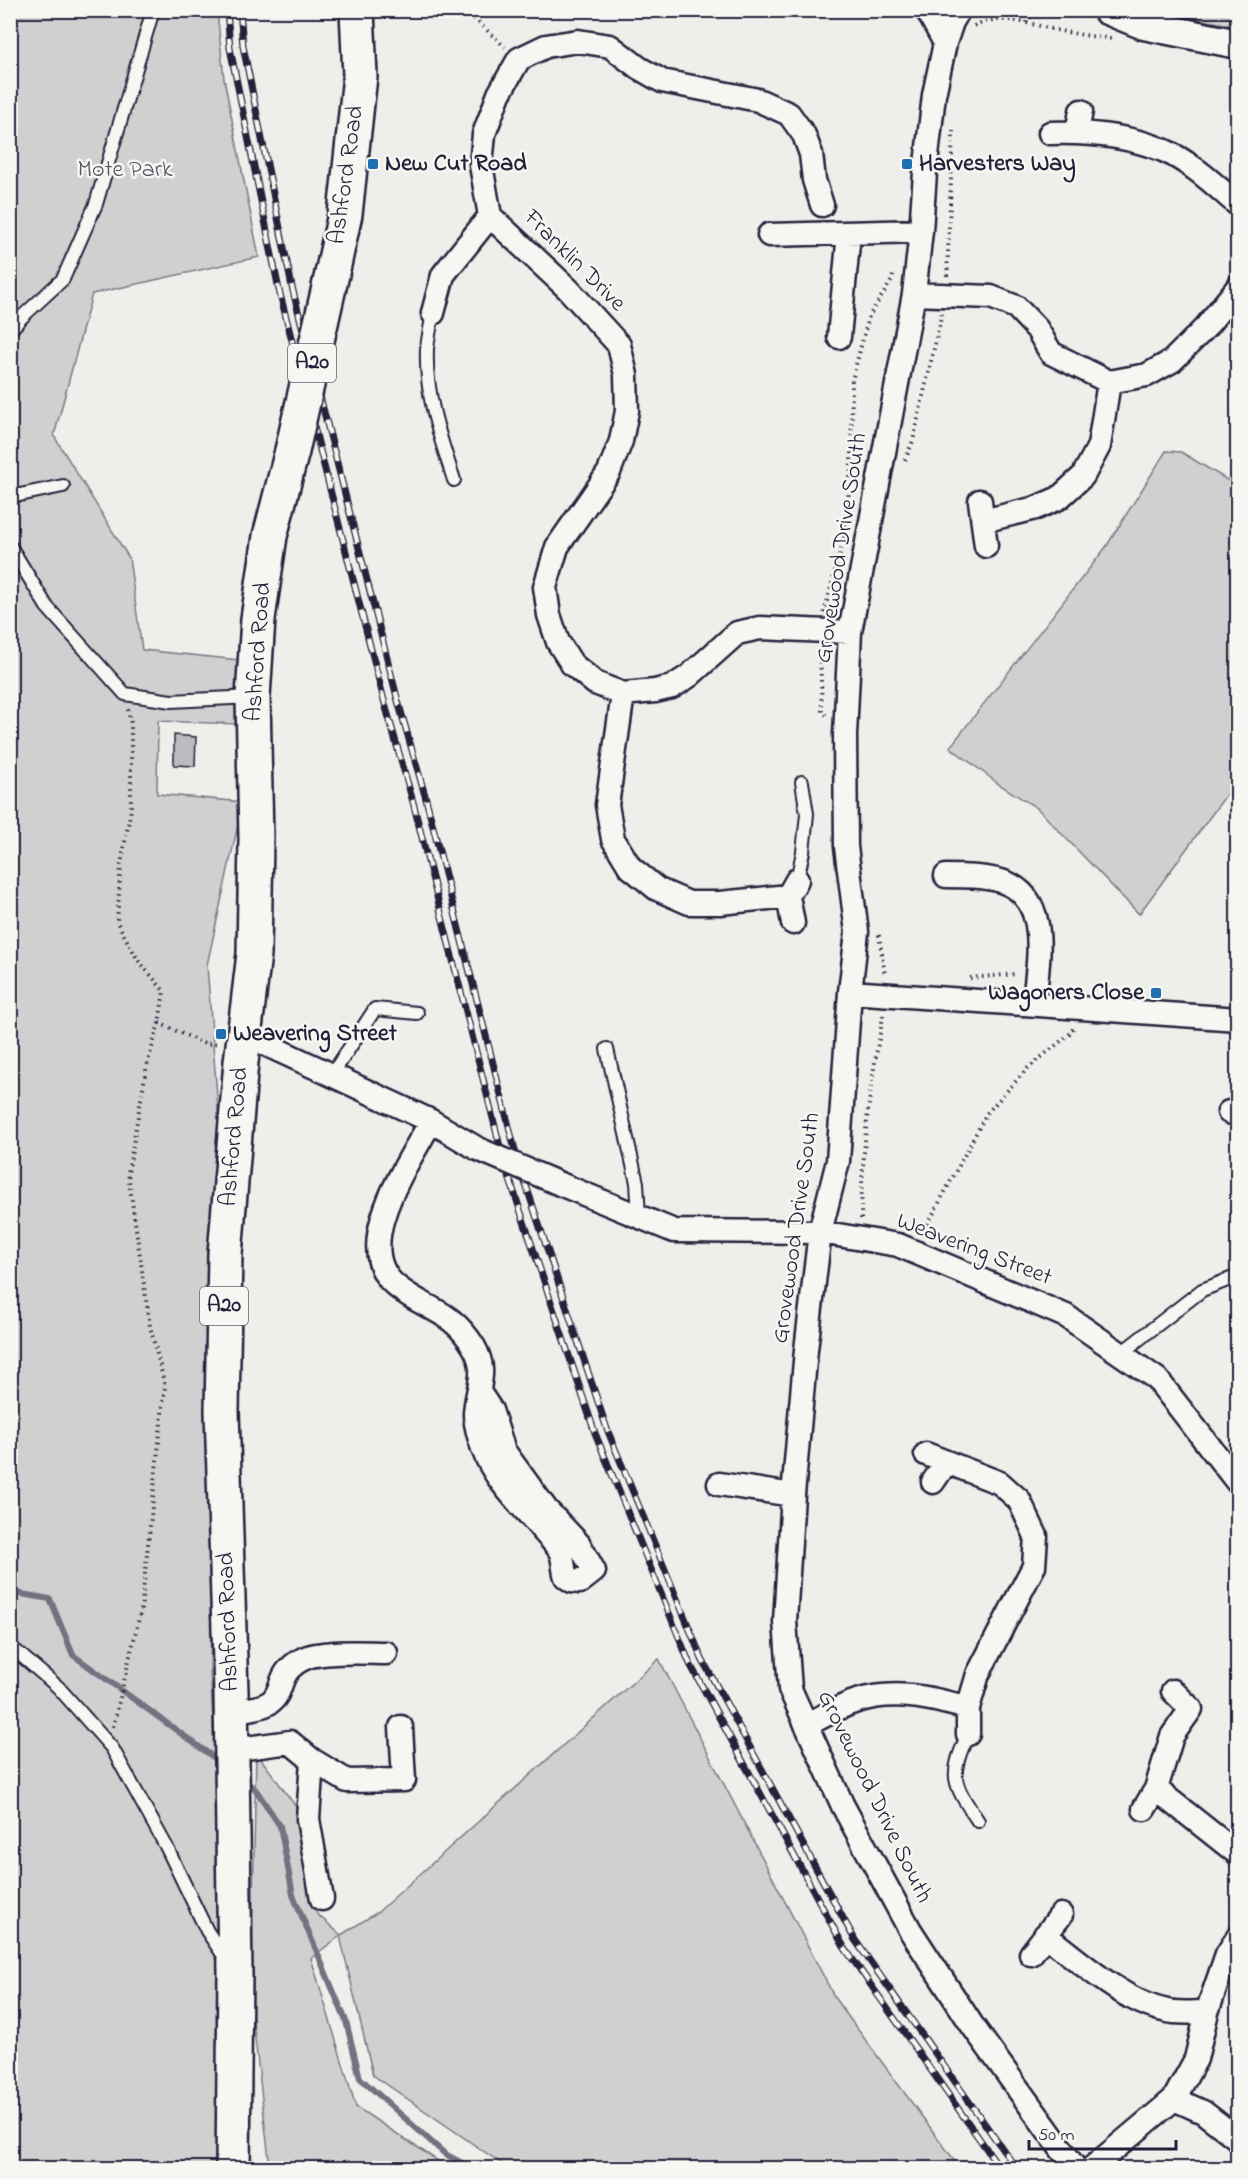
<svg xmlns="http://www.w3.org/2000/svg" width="1248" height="2179" viewBox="0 0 1248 2179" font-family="'Indie Flower',sans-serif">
<rect width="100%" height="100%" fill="#eeeeeb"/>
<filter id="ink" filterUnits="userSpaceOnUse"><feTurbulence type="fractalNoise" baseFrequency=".0167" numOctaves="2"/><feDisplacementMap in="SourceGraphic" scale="12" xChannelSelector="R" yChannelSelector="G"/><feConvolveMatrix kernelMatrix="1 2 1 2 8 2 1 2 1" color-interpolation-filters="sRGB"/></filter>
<g filter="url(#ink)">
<path fill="#d0d0d1" stroke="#797986" stroke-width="1.5" d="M 11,11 L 217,11 L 224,79 L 259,257 L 92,294 L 54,436 L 129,558 L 142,650 L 239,660 L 239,724 L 158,721 L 157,794 L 243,802 L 207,965 L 222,1162 L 210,1667 L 225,1939 L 220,2168 L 11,2168 Z
M 1149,11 L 1237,11 L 1237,26 Z
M 1166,451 L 1181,452 L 1229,481 L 1237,482 L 1237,780 L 1139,914 L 1037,808 L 1000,785 L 950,747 L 1106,547 Z
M 659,1659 L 836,2000 L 960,2168 L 508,2168 L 373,2075 L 340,1936 L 311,1958 L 356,2107 L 449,2168 L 270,2168 L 251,2003 L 256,1752 L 297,1808 L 317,1914 L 341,1935 L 378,1912 Z"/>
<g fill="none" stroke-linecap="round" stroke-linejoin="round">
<path stroke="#727281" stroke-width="6" d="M 10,1592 L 50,1599 L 73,1655 L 216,1759
M 249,1784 L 256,1790 L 280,1826 L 293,1895 L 346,2021 L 360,2078 L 445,2154 L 471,2168"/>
</g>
<path fill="#bbbbbf" stroke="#22223b" stroke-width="1.5" d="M 174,735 L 196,737 L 195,766 L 174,765 Z"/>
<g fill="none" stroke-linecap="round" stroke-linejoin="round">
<defs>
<path id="service" d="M 433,313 C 431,325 428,337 427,349 C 425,395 440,437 454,480
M 10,330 L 23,316 L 63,279 L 96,204 L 153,10
M 10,497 L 63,486
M 10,546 L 47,607 L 125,694 L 171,701 L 252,697
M 797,880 L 803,852 L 807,814 L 802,782
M 607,1049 L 637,1183 L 639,1216
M 331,1076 L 375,1009 L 417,1013
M 1120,1354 L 1202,1290 L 1238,1276
M 10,1646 L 58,1687 L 112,1748 L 166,1846 L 207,1931 L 226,1959
M 968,1734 C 949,1777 952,1782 978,1821"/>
<path id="minor" d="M 927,10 L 945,43
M 959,10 L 952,22 L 945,43 L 934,95 L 925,173 L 921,231 L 914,294 L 850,632 L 845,735 L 846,847 L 857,932 L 850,992 L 838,1161 L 820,1232 L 806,1350 L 793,1495 L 785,1621 L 790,1689 L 843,1806 L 910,1930 L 972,2025 L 1075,2168
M 1077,132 L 1081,111
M 1050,133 C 1087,132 1128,136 1163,150 C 1191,162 1215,185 1238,205
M 822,205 L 814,180 L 811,154 L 804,135 L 789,114 L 758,100 L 662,81 L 639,68 L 610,46 L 578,41 L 546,46 L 519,59 L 499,94 L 484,134 L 481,165 L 490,216 L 568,289 L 619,345 L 626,375 L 627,411 L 621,441 L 609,472 L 557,547 L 545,587 L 549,615 L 558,642 L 572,664 L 595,683 L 623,694 L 655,691 L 672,687 L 689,676 L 737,633 L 760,628 L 850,632
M 769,235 L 921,231
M 914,294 L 991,297 L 1016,307 L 1037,329 L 1051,353 L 1109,382 L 1147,375 L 1172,361 L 1206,327 L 1238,287
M 433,313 L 443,275 L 490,216
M 839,337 L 849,233
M 980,501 L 986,546
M 983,521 L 1036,508 L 1059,498 L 1083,476 L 1099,446 L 1109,382
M 623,694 L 607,805 L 613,839 L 630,867 L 657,889 L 689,903 L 720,903 L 788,896
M 946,876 C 964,876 983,876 1001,881 C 1053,897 1037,964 1034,1004
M 793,923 L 788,896 L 797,880
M 850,992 L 1238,1019
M 265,1044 L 431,1121 L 478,1149
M 1229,1112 L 1238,1114
M 431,1121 C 410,1161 348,1247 396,1286 C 427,1311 451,1309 474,1347 C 489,1373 476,1388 475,1414 C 475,1424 480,1440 483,1449 C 496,1483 523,1506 545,1533 C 550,1539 556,1544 560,1551 C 564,1558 563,1569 566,1577 L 572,1581 L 580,1582 L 594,1571 L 579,1544 L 546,1509 L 504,1451 L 491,1410 L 479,1392
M 560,1184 L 674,1231 L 820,1232 L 898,1245 L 1066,1316 L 1157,1379 L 1238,1483
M 926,1454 L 1000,1483 L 1019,1500 L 1036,1536 L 1034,1566 L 978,1674 L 968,1708 L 968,1734
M 933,1482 L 946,1463
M 719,1484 L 793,1495
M 231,1710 C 301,1709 263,1679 303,1659 C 320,1650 366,1653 386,1653
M 806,1725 C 823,1717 840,1706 857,1701 C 895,1689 931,1698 968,1708
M 232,1750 L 290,1742 L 312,1760 L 347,1781 L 404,1780 L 401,1727
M 312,1760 L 308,1819 L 322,1899
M 1156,1789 L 1238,1854
M 1144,1809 L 1156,1789 L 1172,1736 L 1191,1709 L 1173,1691
M 1045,1935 C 1081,1962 1129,2007 1174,2012 C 1185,2013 1196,2012 1207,2012
M 1031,1954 L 1061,1915
M 1174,2099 L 1203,2112 L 1238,2139
M 1092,2168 L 1174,2099 L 1196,2059 L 1207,2012 L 1227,1954 L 1238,1937"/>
<path id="tertiary" d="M 1107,10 L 1144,25 L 1238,44"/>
<path id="primary" d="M 332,274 L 345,214 L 360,76 L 357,10
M 233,2168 L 235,1973 L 231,1692 L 222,1411 L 225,1254 L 241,1062 L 254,954 L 256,839 L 253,697 L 258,619 L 270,536 L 292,451"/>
</defs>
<use href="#service" stroke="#22223b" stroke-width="16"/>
<use href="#minor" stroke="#22223b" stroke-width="27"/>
<use href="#tertiary" stroke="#22223b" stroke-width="33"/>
<use href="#primary" stroke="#22223b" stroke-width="38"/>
<path stroke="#22223b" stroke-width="4" stroke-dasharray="1.5 4.5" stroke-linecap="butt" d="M 465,10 L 505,47
M 1026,23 L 1035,10
M 974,26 C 1001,11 1037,27 1066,32 C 1082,35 1097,37 1113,39
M 947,276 L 953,131
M 905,460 L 913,441 L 942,313
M 824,613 L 845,534 L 851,467 L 852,380 L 869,316 L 892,280 L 893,275
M 820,650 L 822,712 L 826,715
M 879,935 L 885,975
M 970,978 L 1016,974
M 159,1023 L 205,1044 L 219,1043
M 861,1219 C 862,1147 870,1083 884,1012
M 922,1235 L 987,1113 L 1028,1068 L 1071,1033 L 1073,1028
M 113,1727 L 141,1610 L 165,1386 L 150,1326 L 128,1173 L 147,1065 L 159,1023 L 164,991 L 138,960 L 117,922 L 121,864 L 131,809 L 131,724 L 128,709"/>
<use href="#service" stroke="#f6f6f2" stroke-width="12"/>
<use href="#minor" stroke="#f6f6f2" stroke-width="22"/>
<use href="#tertiary" stroke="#f6f6f2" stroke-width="28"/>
<use href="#primary" stroke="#f6f6f2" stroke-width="33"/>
<defs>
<path id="rail" d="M 227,10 L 230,48 L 279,290 L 385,704 L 413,802 L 504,1162 L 595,1433 L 690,1664 L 844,1947 L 1000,2168
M 240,10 L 243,46 L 292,287 L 398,701 L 426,799 L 517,1158 L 607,1429 L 702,1659 L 855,1940 L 1016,2168"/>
</defs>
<use href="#rail" stroke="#22223b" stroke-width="7"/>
<use href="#rail" stroke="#f6f6f2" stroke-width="4.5" stroke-dasharray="14" stroke-linecap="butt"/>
<defs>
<path id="minor-bridge" d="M 478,1149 L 560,1184"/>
<path id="primary-bridge" d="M 292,451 L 332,274"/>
</defs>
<use href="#minor-bridge" stroke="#22223b" stroke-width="27" stroke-linecap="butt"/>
<use href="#primary-bridge" stroke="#22223b" stroke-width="38" stroke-linecap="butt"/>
<use href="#minor-bridge" stroke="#f6f6f2" stroke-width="22"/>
<use href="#primary-bridge" stroke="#f6f6f2" stroke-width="33"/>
</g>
</g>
<g fill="#1f6fb2" stroke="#f6f6f2" stroke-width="2">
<rect x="367" y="158" width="12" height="12" rx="3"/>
<rect x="901" y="158" width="12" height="12" rx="3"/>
<rect x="1150" y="987" width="12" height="12" rx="3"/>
<rect x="215" y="1028" width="12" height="12" rx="3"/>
</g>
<g text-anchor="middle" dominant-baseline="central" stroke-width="5" stroke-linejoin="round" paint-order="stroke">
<g fill="#f6f6f2" stroke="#626272" stroke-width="1.5">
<rect x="288" y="344" width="48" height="38" rx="4.5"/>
<rect x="200" y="1287" width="48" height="38" rx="4.5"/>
</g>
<g font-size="22" font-weight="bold" fill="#22223b">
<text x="312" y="363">A20</text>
<text x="224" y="1306">A20</text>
</g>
<g font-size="24" font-weight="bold" fill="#22223b" stroke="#f6f6f2" text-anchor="start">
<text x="385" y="164">New Cut Road</text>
<text x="919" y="164">Harvesters Way</text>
<text x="1144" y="993" text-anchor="end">Wagoners Close</text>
<text x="233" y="1034">Weavering Street</text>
</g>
<g font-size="24" fill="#565668" stroke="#f6f6f2">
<text x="125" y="170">Mote Park</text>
</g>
<g font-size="24" fill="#22223b" stroke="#f6f6f2">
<text transform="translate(347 175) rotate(-82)">Ashford Road</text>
<text transform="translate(574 261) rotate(45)">Franklin Drive</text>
<text transform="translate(842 548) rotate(-81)">Grovewood Drive South</text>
<text transform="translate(259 652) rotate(-86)">Ashford Road</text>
<text transform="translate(235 1137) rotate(-85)">Ashford Road</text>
<text transform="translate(797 1228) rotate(-82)">Grovewood Drive South</text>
<text transform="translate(974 1250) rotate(21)">Weavering Street</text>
<text transform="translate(229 1622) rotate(-92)">Ashford Road</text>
<text transform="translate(874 1797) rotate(64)">Grovewood Drive South</text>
</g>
</g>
<rect width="1248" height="2179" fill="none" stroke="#f6f6f2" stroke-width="36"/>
<rect x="18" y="18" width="1212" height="2143" fill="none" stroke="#22223b" stroke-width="2" filter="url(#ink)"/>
<path d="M1029 2140v9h147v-9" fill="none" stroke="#22223b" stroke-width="3"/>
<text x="1038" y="2140" font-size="18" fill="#22223b" stroke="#f6f6f2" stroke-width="4.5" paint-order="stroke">50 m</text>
</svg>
